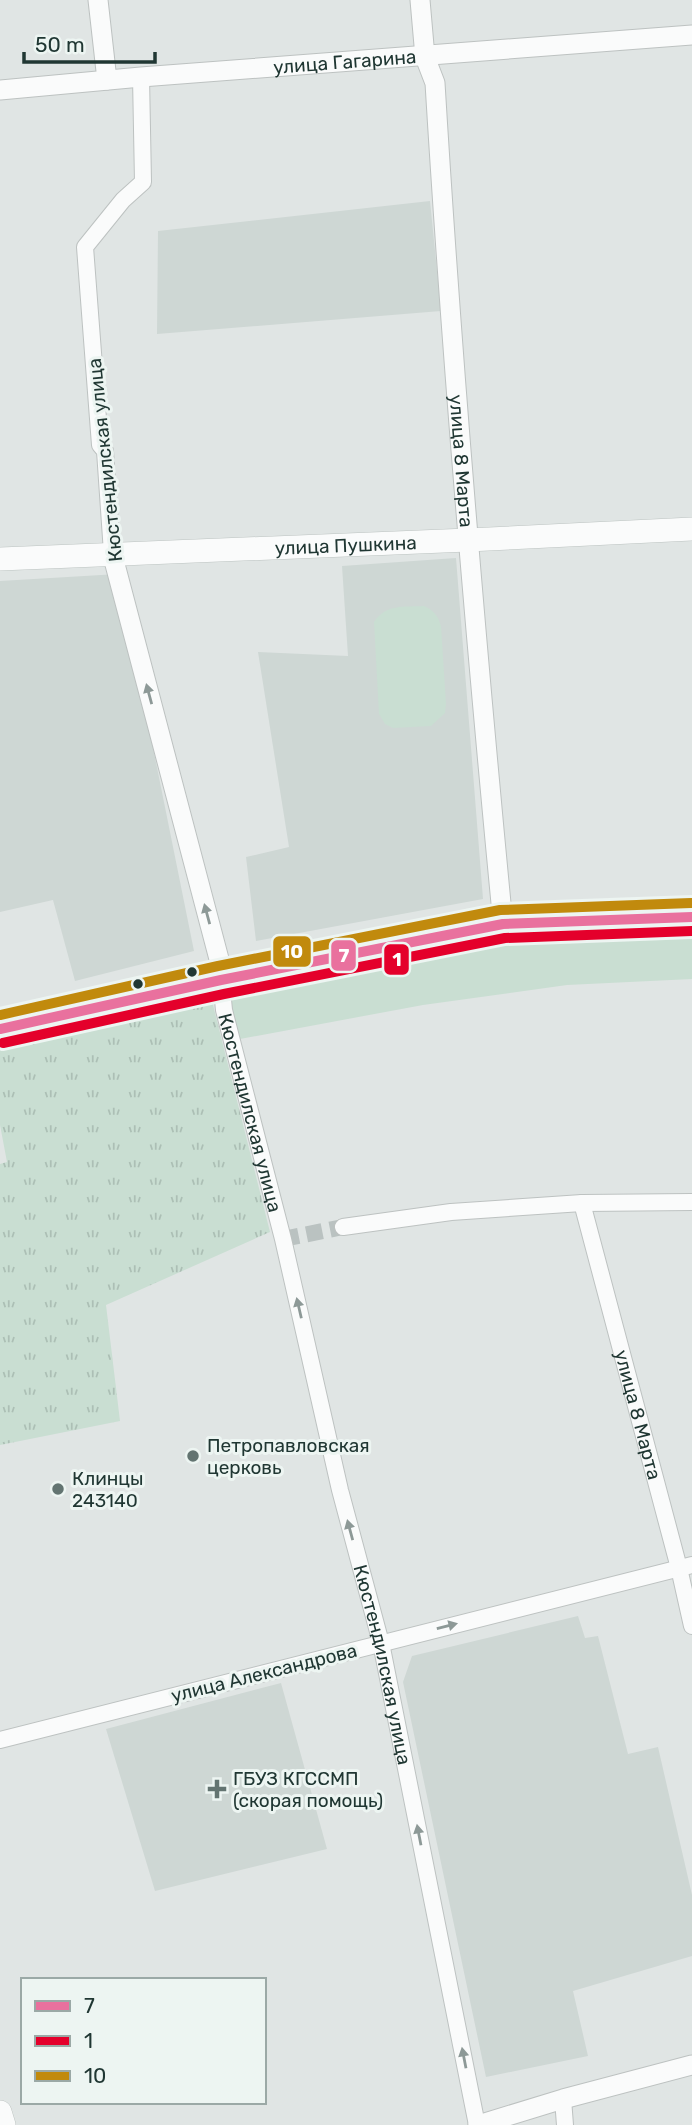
<svg xmlns="http://www.w3.org/2000/svg" width="692" height="2125" viewBox="0 0 692 2125" font-family="Rubik,sans-serif">
<defs>
<pattern id="park-tufts" width="24" height="20" patternUnits="userSpaceOnUse" patternTransform="scale(1.75)"><rect width="24" height="20" fill="#c9ded2"/><path d="M3 7l-1-3M5 7V3M7 7l1-3M15 17l-1-3M17 17v-4M19 17l1-3" fill="none" stroke="#acbfb5"/></pattern>
</defs>
<rect width="100%" height="100%" fill="#e0e5e4"/>
<path fill="#ced7d4" d="M 430,201 L 441,311 L 157,334 L 158,231 Z
M 456,558 L 483,899 L 256,941 L 246,857 L 289,847 L 258,652 L 348,656 L 342,566 Z
M 118,574 L 194,951 L 75,981 L 53,900 L 0,912 L 0,581 Z
M 578,1616 L 585,1638 L 598,1636 L 628,1754 L 658,1747 L 692,1895 L 692,1956 L 573,1991 L 588,2056 L 486,2077 L 403,1682 L 412,1656 Z
M 281,1683 L 327,1849 L 155,1891 L 106,1729 Z"/>
<path fill="#c9ded2" d="M 424,606 C 433,610 438,615 441,626 L 446,704 L 445,713 L 431,726 L 393,728 L 385,724 L 379,714 L 374,622 C 386,604 403,607 424,606 Z
M 592,931 L 692,931 L 692,979 L 567,985 L 423,1005 L 240,1039 L 227,998 L 514,939 Z"/>
<path fill="url(#park-tufts)" d="M 212,1001 L 270,1232 L 106,1305 L 120,1421 L 0,1445 L 0,1164 L 7,1162 L 0,1125 L 0,1047 Z"/>
<g fill="none" stroke-linecap="round" stroke-linejoin="round">
<path stroke="#bac2c1" stroke-width="16" stroke-dasharray="16 8" stroke-linecap="butt" d="M 283,1239 L 343,1227"/>
<defs>
<g id="minor">
<path d="M 112,553 L 105,451 L 100,445 L 85,247 L 123,200 L 143,182 L 141,77"/>
<path id="s1" d="M 221,980 L 224,1010 L 283,1239 L 340,1490 L 381,1643 L 477,2125"/>
<path id="s2" d="M 582,1203 L 679,1568 L 692,1626"/>
<path d="M 343,1227 L 451,1212 L 582,1203 L 692,1202"/>
<path d="M 0,1740 L 692,1565"/>
<path d="M 563,2099 L 565,2125"/>
</g>
<g id="tertiary">
<path d="M 98,0 L 107,80"/>
<path id="s3" d="M 420,0 L 425,57 L 435,83 C 452,364 476,644 503,924"/>
<path id="s4" d="M 0,90 L 141,77 L 692,35"/>
<path d="M 112,553 L 219,959 L 221,980"/>
<path d="M 478,2125 L 563,2099 L 692,2065"/>
</g>
<g id="secondary">
<path id="s5" d="M 0,559 L 468,540 L 692,529"/>
<path d="M 0,1029 L 221,980 L 503,924 L 692,917"/>
<path d="M 0,2112 L 4,2125"/>
</g>
</defs>
<use href="#minor" stroke="#bdc2c1" stroke-width="18"/>
<use href="#tertiary" stroke="#bdc2c1" stroke-width="21"/>
<use href="#secondary" stroke="#bcc3c1" stroke-width="24"/>
<use href="#minor" stroke="#fafbfb" stroke-width="16"/>
<use href="#tertiary" stroke="#fafbfb" stroke-width="19"/>
<use href="#secondary" stroke="#fafbfb" stroke-width="23"/>
<defs>
<path id="bus-1" d="M 0,1029 L 221,980 L 503,924 L 692,917"/>
<path id="bus-2" d="M 3,1043 L 224,994 L 505,938 L 692,931"/>
<path id="bus-3" d="M 0,1015 L 218,966 L 500,910 L 691,903"/>
</defs>
<use href="#bus-1" stroke="#edf5f2" stroke-width="16"/>
<use href="#bus-2" stroke="#edf5f2" stroke-width="16"/>
<use href="#bus-3" stroke="#edf5f2" stroke-width="16"/>
<use href="#bus-1" stroke="#e9719e" stroke-width="10"/>
<use href="#bus-2" stroke="#e4002b" stroke-width="10"/>
<use href="#bus-3" stroke="#c18a0d" stroke-width="10"/>
</g>
<defs><path id="oneway-solid" d="M-6-.8H1V-3.2L6.5 0L1 3.2V.8H-6Z" transform="scale(1.75)"/></defs>
<g fill="#8d9997">
<use href="#oneway-solid" transform="translate(149 694) rotate(-105)"/>
<use href="#oneway-solid" transform="translate(207 914) rotate(-105)"/>
<use href="#oneway-solid" transform="translate(299 1308) rotate(-103)"/>
<use href="#oneway-solid" transform="translate(350 1530) rotate(-105)"/>
<use href="#oneway-solid" transform="translate(447 1626) rotate(-14)"/>
<use href="#oneway-solid" transform="translate(419 1835) rotate(-101)"/>
<use href="#oneway-solid" transform="translate(464 2058) rotate(-101)"/>
</g>
<g fill="#203733" stroke="#edf5f2" stroke-width="2.5">
<circle cx="192" cy="972" r="6"/>
<circle cx="138" cy="984" r="6"/>
</g>
<g fill="#637471" stroke="#edf5f2" stroke-width="2.5">
<circle cx="193" cy="1456" r="7"/>
<circle cx="58" cy="1489" r="7"/>
<path d="M213.5 1778.5h7v7h7v7h-7v7h-7v-7h-7v-7h7z"/>
</g>
<g text-anchor="middle" dominant-baseline="central" stroke-width="6" stroke-linejoin="round" paint-order="stroke">
<g font-size="19" fill="#203733" stroke="#edf5f2">
<text stroke="none"><textPath href="#s4" startOffset="346">улица Гагарина</textPath></text>
<text transform="translate(105 460) rotate(-96)">Кюстендилская улица</text>
<text stroke="none"><textPath href="#s3" startOffset="464">улица 8 Марта</textPath></text>
<text stroke="none"><textPath href="#s5" startOffset="346">улица Пушкина</textPath></text>
<text stroke="none"><textPath href="#s1" startOffset="136">Кюстендилская улица</textPath></text>
<text stroke="none"><textPath href="#s2" startOffset="219">улица 8 Марта</textPath></text>
<text stroke="none"><textPath href="#s1" startOffset="704">Кюстендилская улица</textPath></text>
<text transform="translate(264 1673) rotate(-14)">улица Александрова</text>
</g>
<g font-size="19" fill="#203733" stroke="#edf5f2" text-anchor="start">
<text x="207" y="1445">Петропавловская<tspan x="207" dy="22">церковь</tspan></text>
<text x="72" y="1478">Клинцы<tspan x="72" dy="22">243140</tspan></text>
<text x="233" y="1778">ГБУЗ КГССМП<tspan x="233" dy="22">(скорая помощь)</tspan></text>
</g>
</g>
<g stroke="#edf5f2" stroke-width="2.5">
<rect x="272" y="935" width="40" height="33" rx="7" fill="#c18a0d"/>
<rect x="330" y="939" width="27" height="33" rx="7" fill="#e9719e"/>
<rect x="383" y="943" width="27" height="33" rx="7" fill="#e4002b"/>
</g>
<g font-size="19" text-anchor="middle" font-weight="bold" fill="#fff">
<text x="292" y="958">10</text>
<text x="344" y="962">7</text>
<text x="397" y="966">1</text>
</g>
<rect x="21" y="1978" width="245" height="126" fill="#edf5f2" stroke="#9ba9a6" stroke-width="2"/>
<rect x="35" y="2001" width="35" height="10" fill="#e9719e" stroke="#9ba9a6" stroke-width="2"/>
<text x="84" y="2013" font-size="21" fill="#203733">7</text>
<rect x="35" y="2036" width="35" height="10" fill="#e4002b" stroke="#9ba9a6" stroke-width="2"/>
<text x="84" y="2048" font-size="21" fill="#203733">1</text>
<rect x="35" y="2071" width="35" height="10" fill="#c18a0d" stroke="#9ba9a6" stroke-width="2"/>
<text x="84" y="2083" font-size="21" fill="#203733">10</text>
<path d="M24 52v10h131v-10" fill="none" stroke="#203733" stroke-width="3.5"/>
<text x="35" y="52" font-size="21" fill="#203733" stroke="#edf5f2" stroke-width="5" paint-order="stroke">50 m</text>
</svg>
